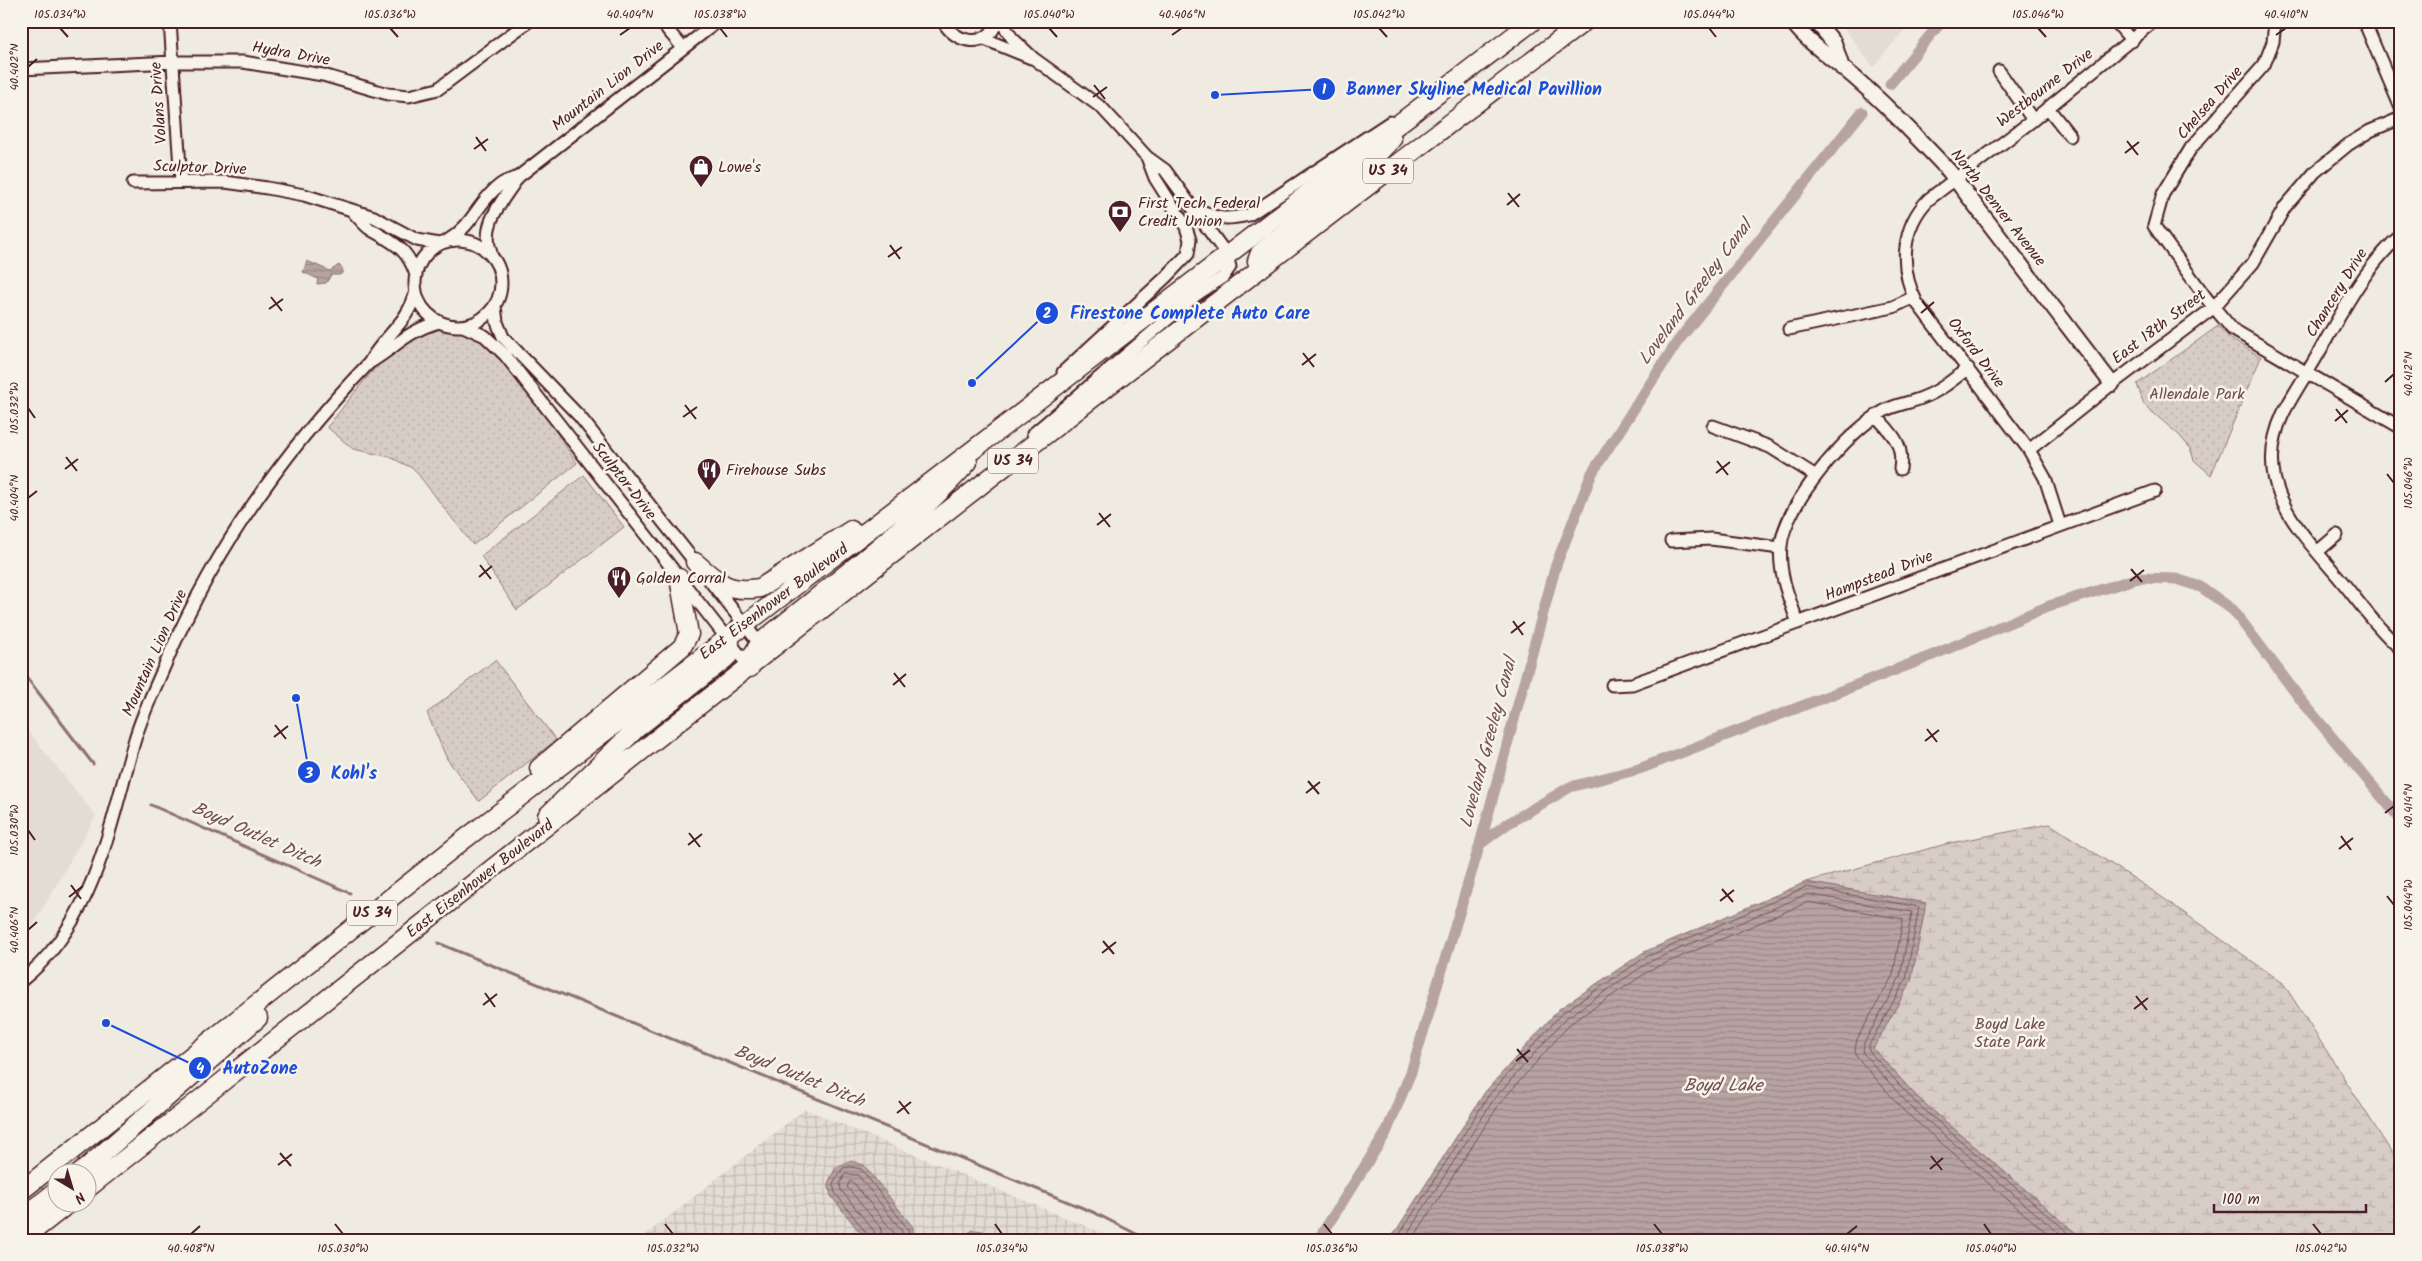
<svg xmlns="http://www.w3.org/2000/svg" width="2422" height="1261" viewBox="0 0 2422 1261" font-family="Kalam,sans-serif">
<defs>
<pattern id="industrial-grid" width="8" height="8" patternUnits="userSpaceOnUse" patternTransform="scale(1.25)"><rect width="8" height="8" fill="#e3dcd2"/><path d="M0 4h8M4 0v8" fill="none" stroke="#c4bcb4"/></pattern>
<pattern id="grass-dots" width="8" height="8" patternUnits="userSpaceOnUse" patternTransform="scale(1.25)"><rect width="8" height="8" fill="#d8cdc6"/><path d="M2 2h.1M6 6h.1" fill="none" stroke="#bbb0aa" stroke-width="1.8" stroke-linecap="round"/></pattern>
<pattern id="wetland-marsh" width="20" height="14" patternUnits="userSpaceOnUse" patternTransform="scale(1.25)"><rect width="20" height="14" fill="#d8cdc6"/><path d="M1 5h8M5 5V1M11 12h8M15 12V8" fill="none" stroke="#bbb0aa"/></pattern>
<pattern id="water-rules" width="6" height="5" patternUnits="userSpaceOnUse" patternTransform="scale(1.25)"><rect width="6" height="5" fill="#b7a4a2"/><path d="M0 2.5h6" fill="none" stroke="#978584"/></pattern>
</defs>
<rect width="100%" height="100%" fill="#f0ebe0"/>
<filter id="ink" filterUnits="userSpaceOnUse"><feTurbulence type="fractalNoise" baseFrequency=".02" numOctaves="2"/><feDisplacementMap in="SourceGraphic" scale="10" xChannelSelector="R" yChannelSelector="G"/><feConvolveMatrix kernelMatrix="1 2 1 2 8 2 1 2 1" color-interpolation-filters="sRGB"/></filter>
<g filter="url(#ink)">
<path fill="#e3dcd2" d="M 1838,21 L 1912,21 L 1873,67 Z
M 21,722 L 96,816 L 21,946 Z"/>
<path fill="url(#industrial-grid)" d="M 805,1109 L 1119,1240 L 639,1240 Z"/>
<path fill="url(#grass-dots)" stroke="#917678" d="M 2218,326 L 2231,339 L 2261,357 L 2211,475 L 2194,460 L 2190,448 L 2179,435 L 2144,405 L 2137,384 Z
M 444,327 C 454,328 465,329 474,334 C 508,353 553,429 577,463 L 473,545 L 414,469 L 390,457 L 353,449 L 327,427 C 359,389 391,335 444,327 Z
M 584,475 L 624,527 L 517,610 L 481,556 Z
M 495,660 L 556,740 L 479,801 L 447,759 L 427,713 Z"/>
<path fill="url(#wetland-marsh)" stroke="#917678" d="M 2050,824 L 2156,893 L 2283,983 L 2401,1167 L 2401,1240 L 2084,1240 L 1918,1098 L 1873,1048 L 1911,981 L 1926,903 L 1806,882 L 1950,843 Z"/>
<path fill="url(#water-rules)" stroke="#8b6f72" d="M 307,261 L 330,271 L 339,265 L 342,268 L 343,272 L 340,275 L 331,275 L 326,283 L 317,284 L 318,279 L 303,272 Z
M 1806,882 L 1926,903 L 1911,981 L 1873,1049 L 1918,1098 L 2084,1240 L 1390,1240 L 1485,1092 L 1559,1009 L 1644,952 Z
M 851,1161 L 864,1165 L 913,1227 L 913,1240 L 866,1240 L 831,1196 L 828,1183 L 836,1167 Z
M 973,1230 L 983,1231 L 995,1240 L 957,1240 Z"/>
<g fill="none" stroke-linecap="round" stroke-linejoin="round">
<path stroke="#76545b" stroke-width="1" d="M 870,1240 L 868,1235 L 835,1193 L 833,1183 L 843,1168 L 851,1167 L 861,1169 L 908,1229 L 909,1240
M 876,1240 L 874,1231 L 841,1190 L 840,1184 L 845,1174 L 858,1175 L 902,1231 L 902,1240
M 883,1240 L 880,1227 L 847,1187 L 850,1181 L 853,1182 L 894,1233 L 895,1240
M 1396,1240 L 1489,1095 L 1562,1013 L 1646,957 L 1806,887 L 1919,907 L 1906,979 L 1869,1045 L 1869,1051 L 1915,1102 L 2077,1240
M 1403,1240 L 1494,1099 L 1566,1018 L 1649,962 L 1807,894 L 1912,912 L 1900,977 L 1864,1043 L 1863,1053 L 1910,1106 L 2067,1240
M 1412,1240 L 1500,1103 L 1571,1023 L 1652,969 L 1808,902 L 1903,919 L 1893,975 L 1857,1039 L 1855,1049 L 1856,1056 L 1905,1112 L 2055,1240"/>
<path stroke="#8b6f72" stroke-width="3" d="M 21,670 L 93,764
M 151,805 L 350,893
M 438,943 L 1095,1213 L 1148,1240"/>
<path stroke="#b7a4a2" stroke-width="11" d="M 1890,84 L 1942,21
M 1480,844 L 1507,824 L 1570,787 L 1639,769 L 1921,660 L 2049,606 L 2138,578 L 2176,579 L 2201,587 L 2233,610 L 2301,700 L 2401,820
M 1318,1240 L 1386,1133 L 1411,1072 L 1480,844 L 1556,565 L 1592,473 L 1678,341 L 1862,112"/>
<defs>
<path id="minor" d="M 170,21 L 181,182
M 660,21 L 683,48
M 943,21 C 955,44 988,50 997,21
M 1001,21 L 1012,38 L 1033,58 L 1102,108 L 1147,157 L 1165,170 L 1227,255 L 1230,267 L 1223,277 L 1195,296 L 1033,434
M 2115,21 L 2132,41
M 2275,21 L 2273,42 L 2264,65 L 2191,148 L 2163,194 L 2154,226 L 2207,299 L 2232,329 L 2398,426
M 2364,21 L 2401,108
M 982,38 L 1031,58
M 21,69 L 173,62 L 243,62 L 323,75 L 388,94 L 409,96 L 438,89 L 529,21
M 1999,71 L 2033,120
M 2048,108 L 2070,136
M 133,183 L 225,182 L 267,188 L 304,195 L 374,217 L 417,240 L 439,244
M 1195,207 C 1216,220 1225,220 1249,215 L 1390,122
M 353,212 C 359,218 364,225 370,229 C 393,243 407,247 416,275
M 2401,235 C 2366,266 2344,308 2321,349 C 2309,371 2294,392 2283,414 C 2252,481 2294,525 2334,572 C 2355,596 2377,629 2401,649
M415 283a43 43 0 1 1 86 0a43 43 0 1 1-86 0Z
M 447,241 C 474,225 478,201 500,185 C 505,181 513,179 518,177 L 718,21
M 491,253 C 480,223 503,201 518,177
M 495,306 L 497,322 L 503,337 L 580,417 L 698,566
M 463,326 L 485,336 L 505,355 L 750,668
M 1789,329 L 1893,307 L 1914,297
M 369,363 C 396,347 407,331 439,322
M 1063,372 L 1166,277 L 1188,254 L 1190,240 L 1186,227 L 1155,178 L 1147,157
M 1876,416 C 1892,434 1904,443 1900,469
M 1713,426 L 1770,447 L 1816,476
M 2029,450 L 2112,384 L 2213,308 L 2253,263 L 2285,207 L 2315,172 L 2349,144 L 2370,131 L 2401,118
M 2060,525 L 2045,478 L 2029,450 L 1917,303 C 1899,269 1901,227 1929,199 L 2033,120 L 2154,21
M 1671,541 L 1711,539 L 1780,548
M 2317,552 L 2337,535
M 710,581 L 763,648
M 1798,623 C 1789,598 1778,573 1781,546 C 1784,505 1849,430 1884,411 C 1896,404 1911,403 1924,397 C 1940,391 1954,379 1968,368
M 1612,685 L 1632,684 L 2155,491
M 21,981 C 95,923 110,824 135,739 C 144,709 159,680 171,651 C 218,544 288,447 369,363 C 384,335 408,324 416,291"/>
<path id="tertiary" d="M 1791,21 C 1807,41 1823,52 1842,67 C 1879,97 1916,136 1949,171 L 2112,384
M 1816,21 L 1834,43 L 1842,68"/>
<path id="trunk" d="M 1260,269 L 1257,261 L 1260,253 L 1350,183 L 1392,139
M 695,562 C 719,582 726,593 760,588 L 851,530
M 750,668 L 751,657 L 760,643 C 828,587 910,528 968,462
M 539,768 L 682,647 L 689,634 L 679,578
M 547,816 L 636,729 L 725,659 L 729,655 L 730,642
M 79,1174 L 258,1018
M 88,1188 C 584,796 1080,402 1585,21
M 21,1191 L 461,842 L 1533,21
M 21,1218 L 58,1190
M 22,1240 L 68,1204"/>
</defs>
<use href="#minor" stroke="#4a1f2b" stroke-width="15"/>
<use href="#tertiary" stroke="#4a1f2b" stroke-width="18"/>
<use href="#trunk" stroke="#4a1f2b" stroke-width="21"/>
<use href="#minor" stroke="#f7f3e8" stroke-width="11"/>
<use href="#tertiary" stroke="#f7f3e8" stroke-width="14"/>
<use href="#trunk" stroke="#f7f3e8" stroke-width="18"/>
</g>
</g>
<path fill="none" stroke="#4a1f2b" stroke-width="2" d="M 60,28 L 68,37M 390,28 L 398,37M 720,28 L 727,37M 1049,28 L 1057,37M 1379,28 L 1387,37M 1709,28 L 1716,37M 2038,28 L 2046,37M 620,35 L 630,28M 1172,35 L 1182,28M 2276,35 L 2286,28M 28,67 L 37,59M 1094,85 L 1105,99M 1093,97 L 1107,87M 476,137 L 486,151M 2127,141 L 2138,155M 474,149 L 488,139M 2125,153 L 2139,142M 1508,193 L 1519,207M 1507,205 L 1520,194M 890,245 L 900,259M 888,257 L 902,247M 271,297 L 282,311M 1922,301 L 1933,315M 269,309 L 283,299M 1921,313 L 1934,302M 1303,353 L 1314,367M 1302,365 L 1316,354M 2385,382 L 2394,374M 685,405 L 696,419M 28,408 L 35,418M 2336,409 L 2347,423M 683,417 L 697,407M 2335,421 L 2348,410M 66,457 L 77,471M 1717,461 L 1728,475M 65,469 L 78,459M 1716,473 L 1730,462M 2387,474 L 2394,483M 28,498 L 37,491M 1099,513 L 1110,527M 1097,525 L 1111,514M 480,565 L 491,579M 2131,569 L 2142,582M 479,577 L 492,566M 2130,581 L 2144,570M 1513,621 L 1523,635M 1511,633 L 1525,622M 894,673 L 905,687M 893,685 L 906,674M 275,725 L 286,739M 1927,729 L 1937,742M 274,737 L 288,726M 1925,741 L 1939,730M 1308,781 L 1319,794M 1306,793 L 1320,782M 2385,813 L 2394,806M 28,830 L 35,840M 689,833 L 700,847M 2341,836 L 2351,850M 688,845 L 702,834M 2339,849 L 2353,838M 71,885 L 81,899M 1722,889 L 1733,902M 2387,896 L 2394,905M 69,897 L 83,886M 1720,901 L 1734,890M 28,930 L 37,922M 1103,941 L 1114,954M 1102,953 L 1116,942M 485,993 L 495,1007M 2136,996 L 2147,1010M 483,1005 L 497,994M 2134,1009 L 2148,998M 1517,1049 L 1528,1062M 1516,1061 L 1530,1050M 899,1101 L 909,1114M 897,1113 L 911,1102M 280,1153 L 291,1166M 1931,1156 L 1942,1170M 278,1165 L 292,1154M 1930,1169 L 1943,1158M 335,1224 L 343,1234M 665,1224 L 673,1234M 995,1224 L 1002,1234M 1324,1224 L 1332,1234M 1654,1224 L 1662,1234M 1984,1224 L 1991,1234M 2313,1224 L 2321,1234M 191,1234 L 200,1226M 1847,1234 L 1857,1226"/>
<defs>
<symbol id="shop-pin" viewBox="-11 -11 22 30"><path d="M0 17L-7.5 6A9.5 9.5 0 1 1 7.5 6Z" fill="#4a1f2b" stroke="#f7f3e8"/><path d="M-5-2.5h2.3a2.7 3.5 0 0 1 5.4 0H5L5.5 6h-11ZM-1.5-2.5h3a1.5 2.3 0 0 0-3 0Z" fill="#fff"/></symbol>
<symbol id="bank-pin" viewBox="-11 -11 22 30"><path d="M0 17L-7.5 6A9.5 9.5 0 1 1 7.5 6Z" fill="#4a1f2b" stroke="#f7f3e8"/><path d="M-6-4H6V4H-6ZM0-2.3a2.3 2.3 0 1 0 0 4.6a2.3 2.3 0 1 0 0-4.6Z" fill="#fff"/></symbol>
<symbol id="restaurant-pin" viewBox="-11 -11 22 30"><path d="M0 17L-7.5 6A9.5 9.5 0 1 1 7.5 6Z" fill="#4a1f2b" stroke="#f7f3e8"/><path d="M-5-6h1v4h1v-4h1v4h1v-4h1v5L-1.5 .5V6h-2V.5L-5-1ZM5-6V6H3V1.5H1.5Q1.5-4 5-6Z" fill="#fff"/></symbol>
</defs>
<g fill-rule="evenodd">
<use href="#shop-pin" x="687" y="153" width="28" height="38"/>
<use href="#bank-pin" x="1106" y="198" width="28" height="38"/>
<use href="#restaurant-pin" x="695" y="456" width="28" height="38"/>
<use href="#restaurant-pin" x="605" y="564" width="28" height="38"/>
</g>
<g text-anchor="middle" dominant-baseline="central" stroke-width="5" stroke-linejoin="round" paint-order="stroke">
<g fill="#f7f3e8" stroke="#7e5f64" stroke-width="1">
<rect x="1363" y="158.5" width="50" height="25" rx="4"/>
<rect x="988" y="448.5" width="50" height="25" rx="4"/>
<rect x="347" y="900.5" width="50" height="25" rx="4"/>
</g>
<g font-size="15" font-weight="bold" fill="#4a1f2b">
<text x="1388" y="171">US 34</text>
<text x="1013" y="461">US 34</text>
<text x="372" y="913">US 34</text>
</g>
<g font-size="16" fill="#4a1f2b" stroke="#f7f3e8">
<text transform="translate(291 54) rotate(10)">Hydra Drive</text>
<text transform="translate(608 86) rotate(-38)">Mountain Lion Drive</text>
<text transform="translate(2045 88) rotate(-38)">Westbourne Drive</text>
<text transform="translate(159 103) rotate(-94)">Volans Drive</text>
<text transform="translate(2210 103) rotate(-49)">Chelsea Drive</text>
<text transform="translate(200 168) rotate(2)">Sculptor Drive</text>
<text transform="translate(1998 208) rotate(52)">North Denver Avenue</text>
<text transform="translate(2337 293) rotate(-58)">Chancery Drive</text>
<text transform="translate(2159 327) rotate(-37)">East 18th Street</text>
<text transform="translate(1976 353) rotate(53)">Oxford Drive</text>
<text transform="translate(624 481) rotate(52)">Sculptor Drive</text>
<text transform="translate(1879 576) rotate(-21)">Hampstead Drive</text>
<text transform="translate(774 602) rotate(-37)">East Eisenhower Boulevard</text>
<text transform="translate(155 653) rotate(-66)">Mountain Lion Drive</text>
<text transform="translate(480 879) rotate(-38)">East Eisenhower Boulevard</text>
</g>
<g font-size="16" fill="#4a1f2b" stroke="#f7f3e8" text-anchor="start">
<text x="718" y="167">Lowe's</text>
<text x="1138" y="203">First Tech Federal<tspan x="1138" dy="18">Credit Union</tspan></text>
<text x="726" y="470">Firehouse Subs</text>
<text x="636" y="578">Golden Corral</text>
</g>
<g font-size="16" fill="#6e4a52" stroke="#f7f3e8">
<text x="2197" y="394">Allendale Park</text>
<text x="2010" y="1024">Boyd Lake<tspan x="2010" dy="18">State Park</tspan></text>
</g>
<g font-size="18" font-style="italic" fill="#704e55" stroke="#f7f3e8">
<text transform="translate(1696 293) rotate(-53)">Loveland Greeley Canal</text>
<text transform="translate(1489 743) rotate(-75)">Loveland Greeley Canal</text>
<text transform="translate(256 836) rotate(24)">Boyd Outlet Ditch</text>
<text transform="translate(799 1077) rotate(22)">Boyd Outlet Ditch</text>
<text x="1723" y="1086">Boyd Lake</text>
</g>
</g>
<path fill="none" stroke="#1d4ed8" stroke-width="2" d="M1215 95L1324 89M972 383L1047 313M296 698L309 772M106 1023L200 1068"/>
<g fill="#1d4ed8" stroke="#f7f3e8" stroke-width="2">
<circle cx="1215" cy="95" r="5"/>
<circle cx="972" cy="383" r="5"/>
<circle cx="296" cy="698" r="5"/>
<circle cx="106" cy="1023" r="5"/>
<circle cx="1324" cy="89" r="12"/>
<circle cx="1047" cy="313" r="12"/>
<circle cx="309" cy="772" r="12"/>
<circle cx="200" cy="1068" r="12"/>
</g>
<g font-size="15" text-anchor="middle" font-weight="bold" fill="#fff">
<text x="1324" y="94">1</text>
<text x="1047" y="318">2</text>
<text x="309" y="778">3</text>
<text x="200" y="1073">4</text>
</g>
<g font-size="18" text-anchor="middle" font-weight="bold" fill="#1d4ed8" stroke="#f7f3e8" stroke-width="5" stroke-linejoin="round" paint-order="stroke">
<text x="1474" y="95">Banner Skyline Medical Pavillion</text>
<text x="1190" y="319">Firestone Complete Auto Care</text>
<text x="354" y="779">Kohl's</text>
<text x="260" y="1074">AutoZone</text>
</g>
<rect width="2422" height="1261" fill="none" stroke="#f7f3e8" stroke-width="55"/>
<g transform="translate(72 1188) rotate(142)"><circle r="24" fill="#f7f3e8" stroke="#b29e9c"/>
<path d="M0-4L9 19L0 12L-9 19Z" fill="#4a1f2b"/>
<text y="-8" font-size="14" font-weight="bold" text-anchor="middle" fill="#4a1f2b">N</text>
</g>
<path d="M2214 1204v8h152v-8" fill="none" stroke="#4a1f2b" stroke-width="2.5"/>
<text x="2222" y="1204" font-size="15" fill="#4a1f2b" stroke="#f7f3e8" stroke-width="4" paint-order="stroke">100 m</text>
<rect x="28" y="28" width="2366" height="1206" fill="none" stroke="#4a1f2b" stroke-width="2"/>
<g font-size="12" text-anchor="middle" fill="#4a1f2b">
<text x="60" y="18">105.034°W</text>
<text x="390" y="18">105.036°W</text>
<text x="630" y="18">40.404°N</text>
<text x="720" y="18">105.038°W</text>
<text x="1049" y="18">105.040°W</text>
<text x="1182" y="18">40.406°N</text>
<text x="1379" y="18">105.042°W</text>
<text x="1709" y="18">105.044°W</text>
<text x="2038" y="18">105.046°W</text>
<text x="2286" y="18">40.410°N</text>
<text transform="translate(14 67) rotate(-90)" y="4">40.402°N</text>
<text transform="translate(2408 374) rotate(-90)" y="4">40.412°N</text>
<text transform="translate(14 408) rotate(-90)" y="4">105.032°W</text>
<text transform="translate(2408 483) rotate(-90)" y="4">105.046°W</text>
<text transform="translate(14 498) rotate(-90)" y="4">40.404°N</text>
<text transform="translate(2408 806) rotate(-90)" y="4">40.414°N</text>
<text transform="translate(14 830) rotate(-90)" y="4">105.030°W</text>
<text transform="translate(2408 905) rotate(-90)" y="4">105.044°W</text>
<text transform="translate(14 930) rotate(-90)" y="4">40.406°N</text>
<text x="191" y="1252">40.408°N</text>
<text x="343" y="1252">105.030°W</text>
<text x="673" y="1252">105.032°W</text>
<text x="1002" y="1252">105.034°W</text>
<text x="1332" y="1252">105.036°W</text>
<text x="1662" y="1252">105.038°W</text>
<text x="1847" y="1252">40.414°N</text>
<text x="1991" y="1252">105.040°W</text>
<text x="2321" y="1252">105.042°W</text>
</g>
</svg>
